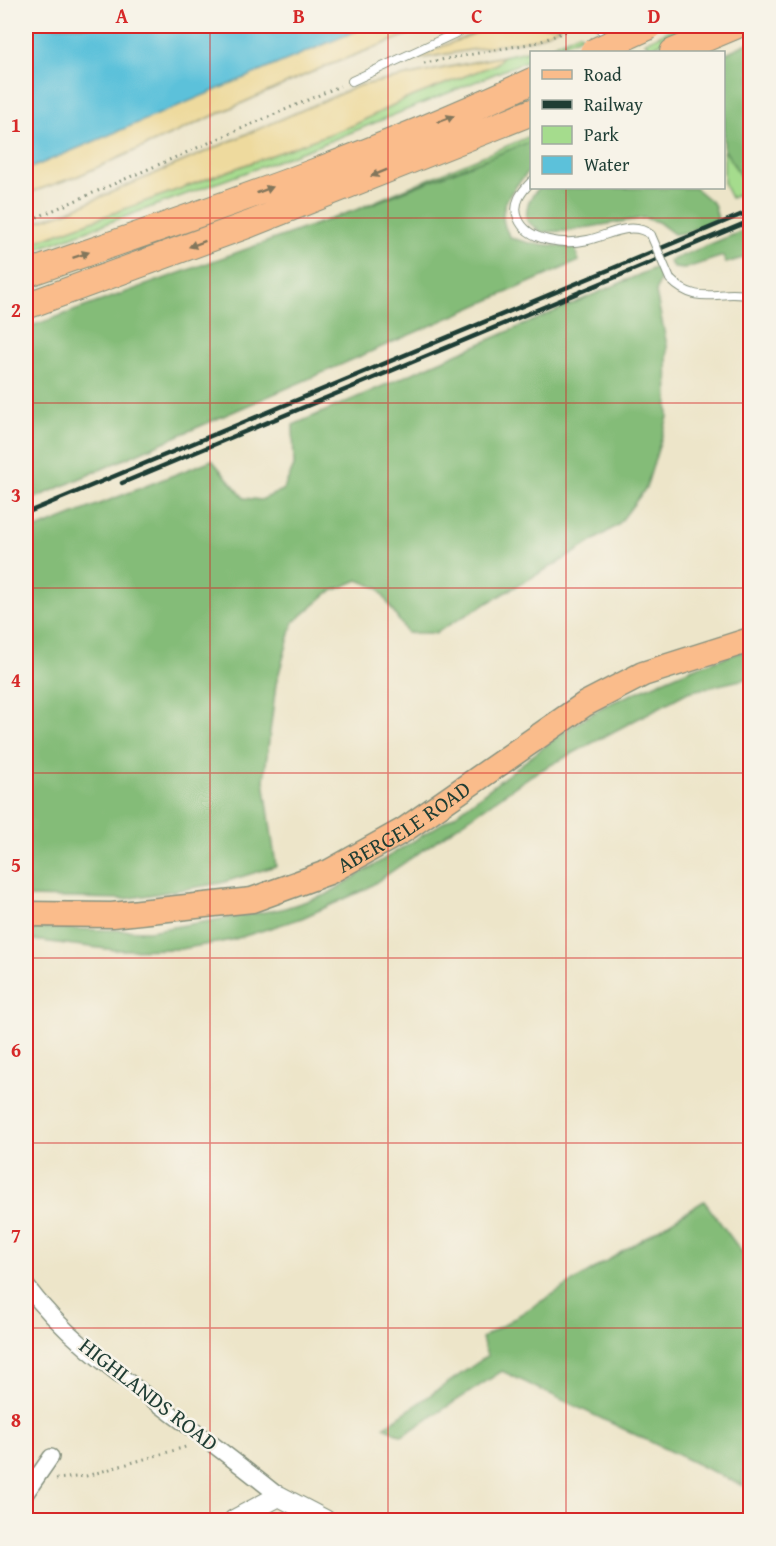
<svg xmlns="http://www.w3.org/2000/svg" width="776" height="1546" viewBox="0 0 776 1546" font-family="'Gentium Book Plus',serif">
<rect width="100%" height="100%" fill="#f7f3e8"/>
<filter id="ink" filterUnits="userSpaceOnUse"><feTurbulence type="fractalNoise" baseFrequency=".0167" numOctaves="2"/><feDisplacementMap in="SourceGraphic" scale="12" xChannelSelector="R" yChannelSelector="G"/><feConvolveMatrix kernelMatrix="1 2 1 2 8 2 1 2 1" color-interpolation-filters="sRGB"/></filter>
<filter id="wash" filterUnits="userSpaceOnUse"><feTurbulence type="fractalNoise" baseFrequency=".008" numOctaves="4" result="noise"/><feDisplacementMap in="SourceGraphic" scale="24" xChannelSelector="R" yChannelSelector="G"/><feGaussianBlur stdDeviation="1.35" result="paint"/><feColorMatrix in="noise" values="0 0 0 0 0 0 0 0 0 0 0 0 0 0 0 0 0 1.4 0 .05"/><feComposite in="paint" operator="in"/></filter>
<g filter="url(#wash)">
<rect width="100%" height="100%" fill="#ede5c9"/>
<path fill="#a5dc8d" stroke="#628c60" stroke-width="1.5" d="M 679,26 L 700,26 L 650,48 L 645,42 Z
M 579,33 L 582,36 L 547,52 L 532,52 L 531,59 L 320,145 L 26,253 L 26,245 L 354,125 L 401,101 L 496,64 L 503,56 L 552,46 Z
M 531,136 L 531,141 L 364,206 Z
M 724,149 L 749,190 L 731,198 L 724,184 Z"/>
<path fill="#84bc78" stroke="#527c56" stroke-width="1.5" d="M 750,42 L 750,189 L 749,190 L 724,149 L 724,54 Z
M 531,141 L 531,169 C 512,190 491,210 511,238 L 530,243 L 575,248 L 579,261 L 26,502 L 26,328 L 364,207 Z
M 539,188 L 695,188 L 714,204 L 718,219 L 685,233 L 674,234 L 658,222 L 644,218 L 566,231 L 541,232 L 527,221 C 525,207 529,198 539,188 Z
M 745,230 L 750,235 L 750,256 L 726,263 L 723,256 L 684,269 L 674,268 L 669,261 Z
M 657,267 L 661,275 L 656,293 L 667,345 L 668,417 L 646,488 L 618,525 L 571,555 L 435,633 L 407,633 L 378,588 L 358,580 L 328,593 L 293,623 L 276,684 L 264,780 L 276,866 L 221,883 L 125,899 L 26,897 L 26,533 L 212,460 L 244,498 L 261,500 L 283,490 L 294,466 L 293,425 Z
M 750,649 L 750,678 L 688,692 L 532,775 L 366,889 L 302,918 L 232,940 L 181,949 L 115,950 L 26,939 L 26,928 L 149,931 L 282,909 L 326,895 L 454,816 L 566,730 L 604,706 L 693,668 Z
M 704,1201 L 750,1263 L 743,1486 L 502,1371 L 402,1436 L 384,1427 L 487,1356 L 482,1338 Z"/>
<path fill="#eeda9e" stroke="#868c69" stroke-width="1.5" d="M 26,26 L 430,26 L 319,69 L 78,176 L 26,194 Z
M 493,26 L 562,26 L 535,39 L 406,61 Z
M 503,56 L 496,64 L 401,101 L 354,125 L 26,245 L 26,225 L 66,212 L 358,86 Z"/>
<path fill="#5cc1da" stroke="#3e7f87" stroke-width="1.5" d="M 26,26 L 368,26 L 26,170 Z"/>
</g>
<g filter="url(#ink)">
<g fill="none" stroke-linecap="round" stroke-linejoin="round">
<defs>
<path id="service" d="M 597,26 L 624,52
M 352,81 L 471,26
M 532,181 C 522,191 512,203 518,218 C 527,242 566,245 588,240 C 609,235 632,220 651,235
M 670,279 C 698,308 721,288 750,296"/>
<path id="minor" d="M 26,1285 C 65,1338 121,1376 173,1415 C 209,1441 244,1468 279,1496
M 26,1493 L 51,1457"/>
<path id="tertiary" d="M 234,1520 L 279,1496 L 325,1520"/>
<g id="primary">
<path id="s1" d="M 26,914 L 112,915 L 252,900 L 329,872 L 404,830 L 585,704 L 643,674 L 750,640"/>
</g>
<path id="trunk" d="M 673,52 L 735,26
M 26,274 C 196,215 368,158 532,81
M 26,306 L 250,224 L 532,112"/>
</defs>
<use href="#service" stroke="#86917e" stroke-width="10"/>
<use href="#minor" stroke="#86917e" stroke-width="18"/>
<use href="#tertiary" stroke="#86917e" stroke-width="22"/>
<use href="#primary" stroke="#86917e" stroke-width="27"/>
<use href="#trunk" stroke="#86917e" stroke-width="28"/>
<path stroke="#86917e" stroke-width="3" stroke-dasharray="1.5 4.5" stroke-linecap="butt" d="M 424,63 L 539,42 L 579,26
M 26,222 L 340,86
M 56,1479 L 86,1476 L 189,1446"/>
<use href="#service" stroke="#fff" stroke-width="8"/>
<use href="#minor" stroke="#fff" stroke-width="15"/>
<use href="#tertiary" stroke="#fff" stroke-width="20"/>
<use href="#primary" stroke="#fabc8b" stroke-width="24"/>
<use href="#trunk" stroke="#fabc8b" stroke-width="26"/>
<path stroke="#1f3d34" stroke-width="4.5" d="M 122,483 L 750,221
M 26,513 L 750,211"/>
<defs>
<path id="service-bridge" d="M 651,235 L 670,279"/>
<path id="trunk-bridge" d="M 593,52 L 650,26"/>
</defs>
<use href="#service-bridge" stroke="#86917e" stroke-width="10" stroke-linecap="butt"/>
<use href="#trunk-bridge" stroke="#86917e" stroke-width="28" stroke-linecap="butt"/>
<use href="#service-bridge" stroke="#fff" stroke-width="8"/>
<use href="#trunk-bridge" stroke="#fabc8b" stroke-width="26"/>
</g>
<defs><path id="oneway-solid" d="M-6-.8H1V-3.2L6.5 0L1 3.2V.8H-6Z" transform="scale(1.5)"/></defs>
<g fill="#82765b">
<use href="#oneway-solid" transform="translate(446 119) rotate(-21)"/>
<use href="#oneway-solid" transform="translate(379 173) rotate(158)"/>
<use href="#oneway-solid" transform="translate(265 190) rotate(-21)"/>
<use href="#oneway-solid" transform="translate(197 244) rotate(160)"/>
<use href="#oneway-solid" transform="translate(81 255) rotate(-19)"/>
</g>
</g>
<path fill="none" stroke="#d62828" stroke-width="1.5" stroke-opacity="0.55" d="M 210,26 L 210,1520M 388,26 L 388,1520M 566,26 L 566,52M 566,188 L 566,1520M 26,218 L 750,218M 26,403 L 750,403M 26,588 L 750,588M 26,773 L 750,773M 26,958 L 750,958M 26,1143 L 750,1143M 26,1328 L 750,1328"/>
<g text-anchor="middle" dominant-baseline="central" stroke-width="5" stroke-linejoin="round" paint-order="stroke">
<g font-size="22" fill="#1f3d34" stroke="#f7f3e8">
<text stroke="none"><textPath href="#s1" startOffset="396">ABERGELE ROAD</textPath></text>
<text transform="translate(149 1394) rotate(38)">HIGHLANDS ROAD</text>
</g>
</g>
<rect width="776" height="1546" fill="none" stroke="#f7f3e8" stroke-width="66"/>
<rect x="530" y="51" width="195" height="138" fill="#f7f3e8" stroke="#a1aaa0" stroke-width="1.5"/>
<rect x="542" y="70" width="30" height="9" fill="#fabc8b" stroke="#a1aaa0" stroke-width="1.5"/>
<text x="584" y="81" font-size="18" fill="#1f3d34">Road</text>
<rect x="542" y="100" width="30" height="9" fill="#1f3d34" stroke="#a1aaa0" stroke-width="1.5"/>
<text x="584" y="111" font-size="18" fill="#1f3d34">Railway</text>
<rect x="542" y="126" width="30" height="18" fill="#a5dc8d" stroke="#a1aaa0" stroke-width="1.5"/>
<text x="584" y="141" font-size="18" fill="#1f3d34">Park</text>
<rect x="542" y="156" width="30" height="18" fill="#5cc1da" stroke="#a1aaa0" stroke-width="1.5"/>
<text x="584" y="171" font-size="18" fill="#1f3d34">Water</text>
<rect x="33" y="33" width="710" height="1480" fill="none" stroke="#d62828" stroke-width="2"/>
<g font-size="20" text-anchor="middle" font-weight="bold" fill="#d62828">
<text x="122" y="23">A</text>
<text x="299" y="23">B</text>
<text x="477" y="23">C</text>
<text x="654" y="23">D</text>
<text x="16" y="132">1</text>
<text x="16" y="317">2</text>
<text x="16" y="502">3</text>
<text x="16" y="687">4</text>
<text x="16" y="872">5</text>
<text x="16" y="1057">6</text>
<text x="16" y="1242">7</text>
<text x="16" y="1427">8</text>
</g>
</svg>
